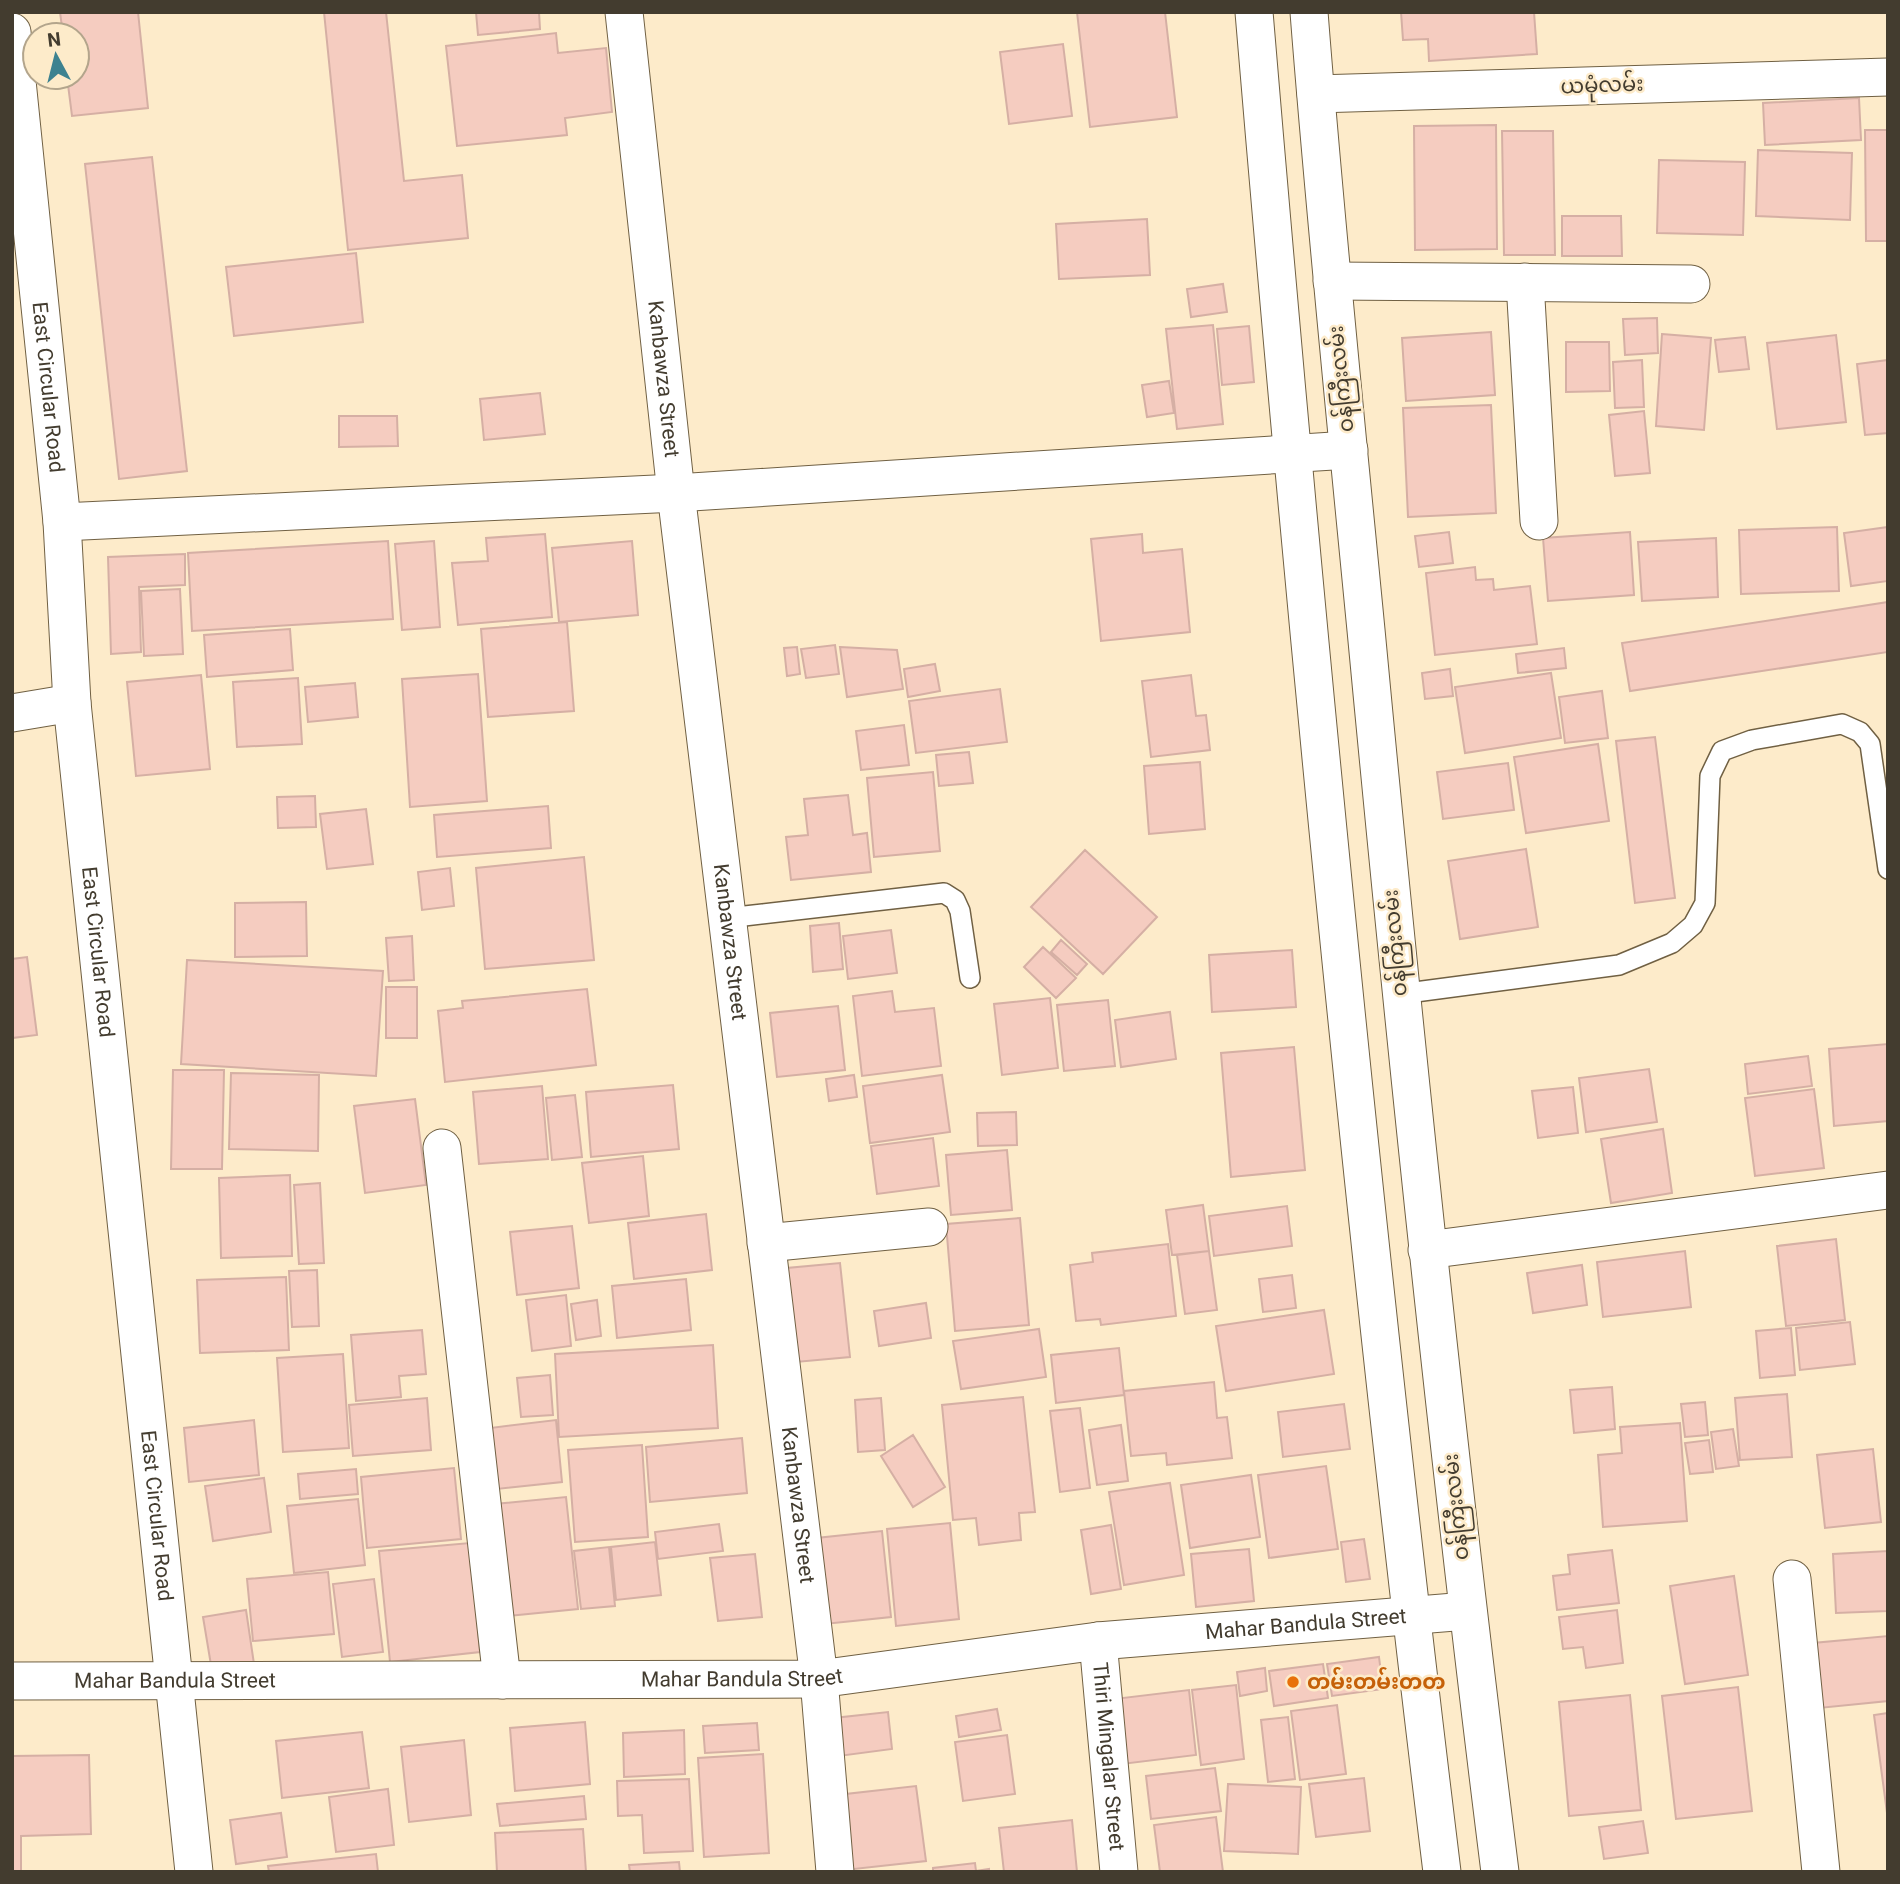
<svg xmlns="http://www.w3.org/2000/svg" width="1900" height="1884" viewBox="0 0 1900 1884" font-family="Roboto,'Noto Sans Myanmar',sans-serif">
<rect width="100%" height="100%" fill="#fdebca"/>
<path fill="#f5ccc0" stroke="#d5afa4" stroke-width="2" d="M 60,12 L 138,12 L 148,108 L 72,116 L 67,77 L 77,77 L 77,35 L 63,35 Z
M 324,12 L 386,12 L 404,181 L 462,175 L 468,238 L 348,250 Z
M 476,12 L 539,12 L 540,29 L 478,35 Z
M 1077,12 L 1165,12 L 1177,117 L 1090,127 Z
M 1401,12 L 1534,12 L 1537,54 L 1429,61 L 1428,39 L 1403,40 Z
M 556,33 L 558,53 L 606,48 L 612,112 L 565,118 L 567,135 L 457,146 L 446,46 Z
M 1063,44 L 1072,116 L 1009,124 L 1000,52 Z
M 1859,98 L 1861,140 L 1765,145 L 1763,103 Z
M 1496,125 L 1497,249 L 1415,250 L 1414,126 Z
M 1865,130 L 1888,130 L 1888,241 L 1866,241 Z
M 1502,131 L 1553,131 L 1555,255 L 1504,255 Z
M 1758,150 L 1852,153 L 1850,220 L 1756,216 Z
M 152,157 L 187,471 L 119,479 L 85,164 Z
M 1659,160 L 1745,162 L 1743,235 L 1657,233 Z
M 1562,216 L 1621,216 L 1622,256 L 1562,256 Z
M 1147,219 L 1150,275 L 1059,279 L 1056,224 Z
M 356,253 L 363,322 L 234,336 L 226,267 Z
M 1223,284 L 1227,312 L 1191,317 L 1187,289 Z
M 1657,318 L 1658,353 L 1625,355 L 1623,319 Z
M 1213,325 L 1223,424 L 1177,429 L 1166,329 Z
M 1249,326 L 1254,382 L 1222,385 L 1217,329 Z
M 1491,332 L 1495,395 L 1406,401 L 1402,338 Z
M 1662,334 L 1711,338 L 1704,430 L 1656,426 Z
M 1836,335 L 1846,422 L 1777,429 L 1767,343 Z
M 1745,337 L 1749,369 L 1719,372 L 1715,340 Z
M 1566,342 L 1609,342 L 1610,391 L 1566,392 Z
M 1642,360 L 1644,407 L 1615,408 L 1613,362 Z
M 1888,360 L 1888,433 L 1865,435 L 1857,364 Z
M 1169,381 L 1174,413 L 1147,417 L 1142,385 Z
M 540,393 L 545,434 L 484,440 L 480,399 Z
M 1491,405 L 1496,513 L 1408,517 L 1403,408 Z
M 1644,411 L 1650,473 L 1615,476 L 1609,415 Z
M 339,416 L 397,416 L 398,446 L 339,447 Z
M 1837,527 L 1839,591 L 1741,594 L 1739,530 Z
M 1888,527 L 1888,581 L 1851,586 L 1844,533 Z
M 1449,532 L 1453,563 L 1419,567 L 1415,536 Z
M 1630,532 L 1634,595 L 1548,601 L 1543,538 Z
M 545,534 L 552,617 L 458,625 L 452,563 L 488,561 L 486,538 Z
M 1142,534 L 1143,553 L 1182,549 L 1190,632 L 1101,641 L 1091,539 Z
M 1716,538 L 1718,597 L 1642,601 L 1638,542 Z
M 388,541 L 393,619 L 192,631 L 188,553 Z
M 434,541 L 440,627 L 402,630 L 395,544 Z
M 632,541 L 638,615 L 559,622 L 552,548 Z
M 185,554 L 185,585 L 139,587 L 141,652 L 111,654 L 108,557 Z
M 1475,567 L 1476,580 L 1493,579 L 1494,590 L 1530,586 L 1537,644 L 1435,655 L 1426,573 Z
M 180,589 L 183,654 L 144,656 L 141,591 Z
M 1888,602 L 1888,652 L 1630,691 L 1622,643 Z
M 567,622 L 574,711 L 488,717 L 481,629 Z
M 290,629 L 293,670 L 207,677 L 204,635 Z
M 835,645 L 839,674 L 806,678 L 801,649 Z
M 797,647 L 800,674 L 787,676 L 784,648 Z
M 840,647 L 897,650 L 903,689 L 847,697 Z
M 1564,648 L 1566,668 L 1518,673 L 1516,654 Z
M 935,664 L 940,691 L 908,697 L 904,669 Z
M 1450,669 L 1453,696 L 1425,699 L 1422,673 Z
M 1551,673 L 1561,738 L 1465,753 L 1455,687 Z
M 478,674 L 487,801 L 410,807 L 402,679 Z
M 201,675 L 210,769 L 136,776 L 127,682 Z
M 1191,675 L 1196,716 L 1206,715 L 1210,750 L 1151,757 L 1142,681 Z
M 298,678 L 302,744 L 237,747 L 233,682 Z
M 355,683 L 358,717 L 308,722 L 305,687 Z
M 1000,689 L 1007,742 L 916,753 L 909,701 Z
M 1602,691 L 1608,738 L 1565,743 L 1559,697 Z
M 904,725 L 909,765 L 861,770 L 856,731 Z
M 1655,737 L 1675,898 L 1635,903 L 1616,741 Z
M 1598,744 L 1609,821 L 1526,833 L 1514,757 Z
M 969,752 L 973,783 L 939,786 L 936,755 Z
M 1200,762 L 1205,829 L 1149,834 L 1144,766 Z
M 1508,763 L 1514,810 L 1443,819 L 1437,772 Z
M 933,772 L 940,851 L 874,857 L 867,778 Z
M 848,795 L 853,835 L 867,833 L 871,872 L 791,880 L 786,837 L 808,835 L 804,799 Z
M 315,796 L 316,827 L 278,828 L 277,797 Z
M 548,806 L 551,848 L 437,857 L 434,815 Z
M 366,809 L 373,864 L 327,869 L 320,814 Z
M 1526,849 L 1538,927 L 1460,939 L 1448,861 Z
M 1085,850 L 1157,917 L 1103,974 L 1031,907 Z
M 584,857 L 594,960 L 485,969 L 476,868 Z
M 450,868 L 454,906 L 422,910 L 418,872 Z
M 306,902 L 307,956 L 235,957 L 235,903 Z
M 839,923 L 843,969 L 813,972 L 810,926 Z
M 891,930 L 897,973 L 848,979 L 843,936 Z
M 412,936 L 414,980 L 389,981 L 386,938 Z
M 1061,940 L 1087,964 L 1077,975 L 1051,952 Z
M 1043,947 L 1076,978 L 1056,998 L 1024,967 Z
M 1292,950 L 1296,1007 L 1212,1012 L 1209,955 Z
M 27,957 L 37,1035 L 12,1038 L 12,959 Z
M 187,960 L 383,971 L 376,1076 L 181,1064 Z
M 386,987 L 417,987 L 417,1038 L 386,1038 Z
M 587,989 L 596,1065 L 445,1082 L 438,1011 L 463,1008 L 462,1001 Z
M 892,991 L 895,1012 L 934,1008 L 941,1066 L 862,1076 L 853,996 Z
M 1050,998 L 1058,1068 L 1002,1075 L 994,1004 Z
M 1108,1000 L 1115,1066 L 1064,1071 L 1057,1005 Z
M 838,1006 L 845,1070 L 777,1077 L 770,1013 Z
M 1170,1012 L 1176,1059 L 1121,1067 L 1115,1020 Z
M 1888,1044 L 1888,1121 L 1834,1126 L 1829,1049 Z
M 1294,1047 L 1305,1170 L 1231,1177 L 1221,1053 Z
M 1808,1056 L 1812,1086 L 1748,1094 L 1745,1064 Z
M 1649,1069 L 1657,1122 L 1586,1132 L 1579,1078 Z
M 173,1070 L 224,1070 L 222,1169 L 171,1169 Z
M 231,1073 L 319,1075 L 318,1151 L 229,1149 Z
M 854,1075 L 857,1097 L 829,1101 L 826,1079 Z
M 942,1075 L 950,1132 L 870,1143 L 863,1086 Z
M 673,1085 L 679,1149 L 591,1157 L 586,1092 Z
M 542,1086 L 548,1159 L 479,1164 L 473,1092 Z
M 1573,1087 L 1578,1133 L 1538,1138 L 1532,1091 Z
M 1814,1089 L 1824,1168 L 1755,1176 L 1745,1098 Z
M 575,1095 L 582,1157 L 552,1160 L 546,1098 Z
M 415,1099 L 426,1185 L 365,1193 L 354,1106 Z
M 1016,1112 L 1017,1145 L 978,1146 L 977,1113 Z
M 1663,1129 L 1672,1193 L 1611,1203 L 1601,1139 Z
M 933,1138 L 939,1186 L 877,1194 L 871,1146 Z
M 1007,1150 L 1012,1210 L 951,1215 L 946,1155 Z
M 643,1156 L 649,1216 L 589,1223 L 582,1163 Z
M 290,1175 L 292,1256 L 221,1258 L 219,1178 Z
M 320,1183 L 324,1263 L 299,1264 L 294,1185 Z
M 1203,1205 L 1209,1251 L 1172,1255 L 1166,1210 Z
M 1287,1206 L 1292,1246 L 1214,1256 L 1209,1216 Z
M 706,1214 L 712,1270 L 634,1279 L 628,1223 Z
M 1020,1218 L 1029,1325 L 955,1331 L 946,1224 Z
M 572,1226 L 579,1288 L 517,1295 L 510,1232 Z
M 1836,1239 L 1845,1320 L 1786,1326 L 1777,1246 Z
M 1168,1244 L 1176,1316 L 1101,1325 L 1100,1319 L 1076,1321 L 1070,1265 L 1093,1262 L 1092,1253 Z
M 1209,1251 L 1217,1310 L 1185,1314 L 1177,1255 Z
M 1685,1251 L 1691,1307 L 1603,1317 L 1597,1262 Z
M 840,1263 L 850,1357 L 796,1362 L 787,1268 Z
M 1582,1265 L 1587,1305 L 1533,1313 L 1527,1273 Z
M 317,1270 L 319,1326 L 292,1327 L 289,1271 Z
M 1292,1275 L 1296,1308 L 1263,1312 L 1259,1279 Z
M 286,1277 L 289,1350 L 200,1353 L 197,1280 Z
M 686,1279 L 691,1330 L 617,1338 L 612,1286 Z
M 566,1295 L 571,1346 L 532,1351 L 526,1300 Z
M 597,1300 L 601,1336 L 576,1340 L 571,1304 Z
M 926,1303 L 931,1338 L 879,1346 L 874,1311 Z
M 1324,1310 L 1334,1374 L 1226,1391 L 1216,1326 Z
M 1850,1322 L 1855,1364 L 1800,1370 L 1796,1328 Z
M 1791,1328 L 1795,1375 L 1760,1378 L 1756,1331 Z
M 1039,1329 L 1046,1377 L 961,1389 L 953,1341 Z
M 422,1330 L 426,1374 L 399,1376 L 401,1397 L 356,1401 L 351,1335 Z
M 713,1345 L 718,1428 L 559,1437 L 555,1354 Z
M 1119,1348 L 1124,1395 L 1056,1403 L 1051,1355 Z
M 343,1354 L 349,1448 L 283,1452 L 277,1358 Z
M 550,1375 L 553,1415 L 521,1417 L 517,1378 Z
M 1214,1382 L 1217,1418 L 1227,1417 L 1232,1458 L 1167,1465 L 1166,1453 L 1131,1456 L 1124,1391 Z
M 1612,1387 L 1615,1429 L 1574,1433 L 1570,1390 Z
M 1787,1394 L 1792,1457 L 1740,1460 L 1735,1398 Z
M 1023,1397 L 1035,1512 L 1019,1513 L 1021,1540 L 979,1545 L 976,1518 L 953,1520 L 942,1405 Z
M 427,1398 L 431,1450 L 353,1456 L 349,1405 Z
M 881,1398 L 885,1450 L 858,1452 L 855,1400 Z
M 1705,1402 L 1708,1435 L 1685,1437 L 1681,1404 Z
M 1344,1404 L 1350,1449 L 1283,1457 L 1278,1412 Z
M 1080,1408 L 1090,1488 L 1060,1492 L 1050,1411 Z
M 254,1420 L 259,1475 L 189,1482 L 184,1428 Z
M 556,1420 L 562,1482 L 497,1489 L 490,1428 Z
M 1680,1423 L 1687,1521 L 1603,1527 L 1598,1455 L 1622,1453 L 1620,1427 Z
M 1121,1425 L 1128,1481 L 1097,1485 L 1089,1430 Z
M 1733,1429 L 1739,1466 L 1716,1469 L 1711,1432 Z
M 913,1435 L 945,1487 L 913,1507 L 881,1456 Z
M 742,1438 L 747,1493 L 650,1502 L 646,1447 Z
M 1709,1440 L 1713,1472 L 1690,1474 L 1685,1443 Z
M 642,1445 L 648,1537 L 575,1542 L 568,1450 Z
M 1873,1449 L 1881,1522 L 1825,1528 L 1817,1455 Z
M 1326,1466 L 1338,1549 L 1269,1558 L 1258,1475 Z
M 454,1468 L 461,1539 L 367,1548 L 361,1477 Z
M 356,1469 L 358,1494 L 300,1499 L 298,1474 Z
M 1251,1475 L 1260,1537 L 1190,1548 L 1181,1485 Z
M 264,1478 L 271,1532 L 213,1541 L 205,1486 Z
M 1170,1483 L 1184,1575 L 1124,1585 L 1109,1492 Z
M 566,1497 L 578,1609 L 507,1616 L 495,1504 Z
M 358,1499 L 365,1565 L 294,1573 L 287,1506 Z
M 950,1523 L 959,1619 L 896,1626 L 887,1529 Z
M 719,1524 L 723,1551 L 658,1559 L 655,1532 Z
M 1111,1525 L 1121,1589 L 1091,1594 L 1081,1530 Z
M 882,1531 L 891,1617 L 815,1625 L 807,1539 Z
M 1364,1539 L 1370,1579 L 1346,1582 L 1341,1542 Z
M 655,1542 L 661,1595 L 616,1600 L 611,1547 Z
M 470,1543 L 480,1652 L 390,1662 L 379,1551 Z
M 609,1547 L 615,1606 L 581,1609 L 574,1551 Z
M 1249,1549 L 1254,1601 L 1196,1607 L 1191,1554 Z
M 1612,1550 L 1619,1603 L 1557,1610 L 1553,1576 L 1570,1574 L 1568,1555 Z
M 1888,1551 L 1888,1611 L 1836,1613 L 1833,1554 Z
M 755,1554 L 762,1617 L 718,1621 L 710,1558 Z
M 328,1572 L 334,1634 L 253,1641 L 247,1579 Z
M 1734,1576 L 1748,1675 L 1685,1684 L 1670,1586 Z
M 374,1579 L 383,1652 L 342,1657 L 333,1584 Z
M 246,1610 L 254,1664 L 212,1671 L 203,1617 Z
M 1617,1610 L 1623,1663 L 1586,1668 L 1583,1647 L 1563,1649 L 1559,1617 Z
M 1888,1636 L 1888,1701 L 1819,1708 L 1813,1643 Z
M 1379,1657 L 1383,1689 L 1332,1696 L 1327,1664 Z
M 1323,1664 L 1328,1698 L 1274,1706 L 1269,1671 Z
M 1265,1668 L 1267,1691 L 1240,1696 L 1237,1672 Z
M 1236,1685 L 1244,1759 L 1201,1765 L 1192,1690 Z
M 1738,1687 L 1752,1811 L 1676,1819 L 1662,1696 Z
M 1189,1690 L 1196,1755 L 1122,1764 L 1114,1699 Z
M 1630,1695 L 1641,1810 L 1569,1816 L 1559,1702 Z
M 1337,1705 L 1346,1774 L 1300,1780 L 1291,1711 Z
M 997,1709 L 1001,1730 L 959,1737 L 956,1716 Z
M 888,1712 L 892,1749 L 839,1756 L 834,1718 Z
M 1888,1713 L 1888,1813 L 1887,1813 L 1874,1715 Z
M 1288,1717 L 1295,1779 L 1268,1782 L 1261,1720 Z
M 585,1722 L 590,1784 L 515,1791 L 510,1728 Z
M 757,1723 L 759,1750 L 705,1753 L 703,1726 Z
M 684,1730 L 685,1774 L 624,1777 L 623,1733 Z
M 362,1732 L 369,1788 L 282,1798 L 276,1741 Z
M 1007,1735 L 1015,1794 L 963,1801 L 955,1742 Z
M 464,1740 L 471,1815 L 409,1822 L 401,1747 Z
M 763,1754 L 769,1853 L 704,1857 L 698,1758 Z
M 89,1755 L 91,1834 L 21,1836 L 21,1872 L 12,1872 L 12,1756 Z
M 1215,1768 L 1221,1811 L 1151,1819 L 1146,1776 Z
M 1364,1778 L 1370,1831 L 1316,1837 L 1309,1784 Z
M 689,1779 L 693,1851 L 644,1853 L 642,1815 L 618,1816 L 617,1781 Z
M 1228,1784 L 1301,1787 L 1298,1854 L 1224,1851 Z
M 916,1786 L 926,1861 L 845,1870 L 837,1795 Z
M 388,1789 L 394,1845 L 336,1852 L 329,1797 Z
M 584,1796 L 586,1819 L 500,1826 L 497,1804 Z
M 281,1813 L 287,1857 L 236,1864 L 230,1820 Z
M 1216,1817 L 1223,1872 L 1160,1872 L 1154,1825 Z
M 1072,1820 L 1077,1872 L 1004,1872 L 999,1828 Z
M 1643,1821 L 1648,1853 L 1604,1859 L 1599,1827 Z
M 583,1829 L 586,1872 L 497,1872 L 495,1833 Z
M 376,1854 L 378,1872 L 269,1872 L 268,1866 Z
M 679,1862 L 680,1872 L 630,1872 L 629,1865 Z
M 975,1863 L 976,1871 L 989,1869 L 989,1872 L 933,1872 L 933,1868 Z"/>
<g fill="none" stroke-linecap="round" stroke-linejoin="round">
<defs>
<path id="lane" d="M 727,918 L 944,893 L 955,900 L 960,911 L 970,978
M 1400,994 L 1619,965 L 1672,943 L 1693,925 L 1705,903 L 1710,776 L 1722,751 L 1752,740 L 1842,724 L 1860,732 L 1870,744 L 1888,869"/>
<g id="street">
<path id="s1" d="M 624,12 L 676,493 L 819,1679 L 835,1872"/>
<path d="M 1254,12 C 1306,633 1366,1253 1442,1872"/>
<path d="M 1309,12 C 1325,218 1346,424 1366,630 C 1405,1044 1448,1458 1500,1872"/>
<path id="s2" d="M 12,32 L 62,522 L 72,703 L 194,1872"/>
<path d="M 1316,94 L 1888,77"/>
<path d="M 1332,281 L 1691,284"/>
<path d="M 1525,282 L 1539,521"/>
<path d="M 62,522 L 676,493 L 1349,450"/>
<path d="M 12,713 L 72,703"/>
<path d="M 442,1148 L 502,1680"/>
<path d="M 766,1243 L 929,1227"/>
<path d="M 1427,1250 L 1888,1190"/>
<path d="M 1792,1579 L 1821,1872"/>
<path id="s3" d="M 1098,1641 L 1119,1872"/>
<path id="s4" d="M 12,1681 L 819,1679 L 1098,1641 L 1467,1611"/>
</g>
</defs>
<use href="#lane" stroke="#706043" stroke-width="22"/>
<use href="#street" stroke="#706043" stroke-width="39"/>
<use href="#lane" stroke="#fff" stroke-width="19"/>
<use href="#street" stroke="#fff" stroke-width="37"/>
</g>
<circle fill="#e8710a" stroke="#fdebca" stroke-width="2.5" cx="1293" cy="1682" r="7"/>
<g text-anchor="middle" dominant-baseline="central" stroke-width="5" stroke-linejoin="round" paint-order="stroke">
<g font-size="21" fill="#433c2f" stroke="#fdebca">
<text transform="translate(1602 85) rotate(-2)">ယမုံလမ်း</text>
<text stroke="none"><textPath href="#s1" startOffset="369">Kanbawza Street</textPath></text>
<text transform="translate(1341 379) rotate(-96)">ဝန်ကြီးလမ်း</text>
<text stroke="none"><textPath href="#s2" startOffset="357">East Circular Road</textPath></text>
<text stroke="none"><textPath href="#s1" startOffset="936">Kanbawza Street</textPath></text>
<text transform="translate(1395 943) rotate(-95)">ဝန်ကြီးလမ်း</text>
<text stroke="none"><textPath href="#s2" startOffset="924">East Circular Road</textPath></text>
<text stroke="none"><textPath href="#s1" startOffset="1503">Kanbawza Street</textPath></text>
<text transform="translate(1456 1507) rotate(-96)">ဝန်ကြီးလမ်း</text>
<text stroke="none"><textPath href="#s2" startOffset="1491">East Circular Road</textPath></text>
<text stroke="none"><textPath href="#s4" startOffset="1297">Mahar Bandula Street</textPath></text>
<text stroke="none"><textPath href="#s4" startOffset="730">Mahar Bandula Street</textPath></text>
<text stroke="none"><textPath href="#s4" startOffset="163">Mahar Bandula Street</textPath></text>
<text stroke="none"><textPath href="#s3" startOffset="116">Thiri Mingalar Street</textPath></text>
</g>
<g font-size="21" font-weight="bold" fill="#c56008" stroke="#fdebca" text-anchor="start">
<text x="1307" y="1682">တမ်းတမ်းတတ</text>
</g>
</g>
<rect width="1900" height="1884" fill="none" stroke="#433c2f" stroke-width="28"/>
<g transform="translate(56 56) rotate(353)"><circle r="33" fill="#fdebca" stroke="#b3a58c" stroke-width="2"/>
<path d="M0-5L12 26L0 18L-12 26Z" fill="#3d8290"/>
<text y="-10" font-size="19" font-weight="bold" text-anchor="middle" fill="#433c2f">N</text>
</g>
</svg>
